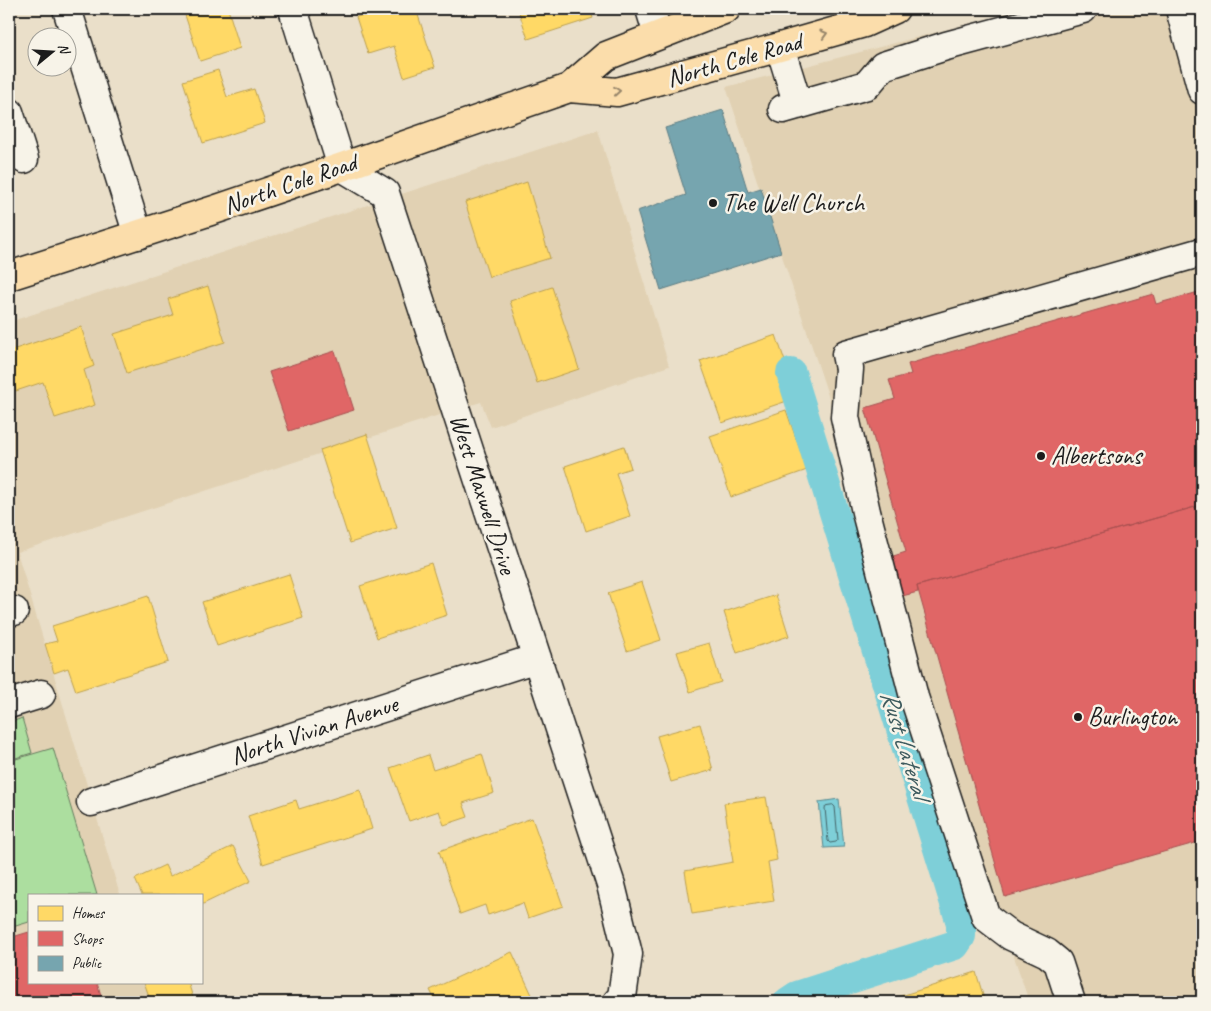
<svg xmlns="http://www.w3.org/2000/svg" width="1211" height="1011" viewBox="0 0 1211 1011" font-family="Caveat,sans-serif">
<rect width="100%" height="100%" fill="#eadfc9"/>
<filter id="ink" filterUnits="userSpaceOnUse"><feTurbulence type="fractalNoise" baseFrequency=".02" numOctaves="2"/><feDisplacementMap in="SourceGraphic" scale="10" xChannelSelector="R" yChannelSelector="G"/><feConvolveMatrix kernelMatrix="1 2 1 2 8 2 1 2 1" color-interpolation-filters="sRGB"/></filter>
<g filter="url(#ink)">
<path fill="#e1d1b3" d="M 1047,9 L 1202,9 L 1202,1002 L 1029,1002 L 726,87 L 972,23 Z
M 598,130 L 669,366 L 491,427 L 481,402 L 433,417 L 17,552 L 120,895 L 29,895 L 29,982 L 146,982 L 152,1002 L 9,1002 L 9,322 Z"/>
<path fill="#acde9f" stroke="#647d5e" d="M 22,718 L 32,753 L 9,760 L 9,723 Z
M 53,748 L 97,895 L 29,895 L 29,922 L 9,928 L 9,761 Z"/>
<path fill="#7ecfd8" stroke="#57878d" d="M 839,799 L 844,847 L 824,848 L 819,802 Z"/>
<path fill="#ffd966" stroke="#bba050" d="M 183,9 L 228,9 L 240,48 L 200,61 Z
M 381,9 L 416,9 L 435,67 L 404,77 L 394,46 L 368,54 L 356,17 Z
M 518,9 L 590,9 L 593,18 L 528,39 Z
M 218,70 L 227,97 L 254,89 L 265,123 L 203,143 L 183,81 Z
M 527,182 L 550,258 L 489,277 L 465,202 Z
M 208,286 L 225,342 L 127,373 L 114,334 L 173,315 L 168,299 Z
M 552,287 L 579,369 L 537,383 L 510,301 Z
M 81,327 L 94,366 L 84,370 L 95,405 L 55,418 L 43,382 L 16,391 L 9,368 L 9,351 Z
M 776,335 L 790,376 L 782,379 L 790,400 L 722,423 L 700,361 Z
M 786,410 L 807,470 L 731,497 L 710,436 Z
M 367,434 L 397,528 L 350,543 L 320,450 Z
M 624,446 L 631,468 L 616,473 L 630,516 L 586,531 L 565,466 Z
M 431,563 L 447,615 L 377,638 L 360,586 Z
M 289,574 L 303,618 L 217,646 L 202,602 Z
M 642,582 L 661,640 L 627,651 L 608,593 Z
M 776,595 L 789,636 L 737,653 L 724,612 Z
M 148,596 L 168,662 L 76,691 L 68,668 L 54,673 L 45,644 L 57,641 L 52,626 Z
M 709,643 L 721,682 L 690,692 L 677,652 Z
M 700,724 L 713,770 L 671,782 L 657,736 Z
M 482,754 L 494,793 L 463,803 L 468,817 L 444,825 L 439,811 L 409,821 L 390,768 L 428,755 L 433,770 Z
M 360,790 L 372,829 L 263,864 L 248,816 L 296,800 L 299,809 Z
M 766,797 L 777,860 L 768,862 L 774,901 L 692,914 L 685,871 L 733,862 L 724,803 Z
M 532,818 L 563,906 L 528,918 L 523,903 L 488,915 L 485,905 L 460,914 L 439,851 Z
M 233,846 L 251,881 L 201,905 L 201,895 L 142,895 L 135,879 L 165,865 L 170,876 Z
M 512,952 L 533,997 L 522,1002 L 436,1002 L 430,990 Z
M 976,972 L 985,1002 L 882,1002 Z
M 144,982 L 188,982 L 194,1001 L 190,1002 L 151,1002 Z"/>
<path fill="#e06666" stroke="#a55050" d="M 1202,291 L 1202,505 L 917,586 L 918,592 L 898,597 L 887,558 L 906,552 L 865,408 L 895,399 L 889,380 L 911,374 L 908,364 L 1153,294 L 1156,304 Z
M 335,351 L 354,410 L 289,431 L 269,372 Z
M 1202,505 L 1202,841 L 1005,897 L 917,586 Z
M 29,932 L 29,982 L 97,982 L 103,1002 L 9,1002 L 9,938 Z"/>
<path fill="#76a5af" stroke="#5b7c83" d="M 723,110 L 748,192 L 761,188 L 781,252 L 661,290 L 637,211 L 686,195 L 665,128 Z"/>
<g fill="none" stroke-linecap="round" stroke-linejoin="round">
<path stroke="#436467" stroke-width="1" d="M 833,805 L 835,807 L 838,840 L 836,842 L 830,843 L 828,841 L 825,808 L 826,806 Z"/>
<path stroke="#7ecfd8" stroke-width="30" d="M 788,1002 L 797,996 L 955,945 L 961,936 L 961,923 L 791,373"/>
<defs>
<path id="minor" d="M 67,9 L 138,235
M 293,9 L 342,167 L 385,193 L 611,885 L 628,954 L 622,997 L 617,1002
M 650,9 L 658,35
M 1180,9 L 1202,90
M 780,47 L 798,105
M 783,109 L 867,85 L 883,66 L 946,46 L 1083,9
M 9,112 L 24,159
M 9,612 L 14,611
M 9,704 L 41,694
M 91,802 L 537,658
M 1071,1002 L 1058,962 L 1047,953 L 1011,936 L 986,917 L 914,697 L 866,512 L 845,417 L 849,369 L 846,354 L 1202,252"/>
<path id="major" d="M 569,88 L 617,92 L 780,47 L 864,23 L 895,9
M 9,276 L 217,209 L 342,167 L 569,88 L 606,56 L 726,9"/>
</defs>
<use href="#minor" stroke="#1c1c1c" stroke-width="31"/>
<use href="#major" stroke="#1c1c1c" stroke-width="31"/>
<use href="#minor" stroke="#f7f3e8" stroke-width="28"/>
<use href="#major" stroke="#fbddab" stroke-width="28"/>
</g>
<defs><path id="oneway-chevron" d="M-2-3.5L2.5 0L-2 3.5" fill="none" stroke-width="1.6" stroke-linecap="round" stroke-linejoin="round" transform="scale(1.25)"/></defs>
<g stroke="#97866b">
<use href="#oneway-chevron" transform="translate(824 34) rotate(-16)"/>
<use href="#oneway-chevron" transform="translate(617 91) rotate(-5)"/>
</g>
</g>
<g fill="#1c1c1c" stroke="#f7f3e8" stroke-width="2">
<circle cx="713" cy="203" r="5"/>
<circle cx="1041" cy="456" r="5"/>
<circle cx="1078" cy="717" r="5"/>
</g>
<g text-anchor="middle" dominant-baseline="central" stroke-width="5" stroke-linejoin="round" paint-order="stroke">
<g font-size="25" fill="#1c1c1c" stroke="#f7f3e8">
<text transform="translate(734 60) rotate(-16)">North Cole Road</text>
<text transform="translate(290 184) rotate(-19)">North Cole Road</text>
<text transform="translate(483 494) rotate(72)">West Maxwell Drive</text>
<text transform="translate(314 730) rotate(-18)">North Vivian Avenue</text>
</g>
<g font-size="25" fill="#1c1c1c" stroke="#f7f3e8" text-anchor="start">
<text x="723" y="203">The Well Church</text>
<text x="1051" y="456">Albertsons</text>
<text x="1088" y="717">Burlington</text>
</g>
<g font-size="26" font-style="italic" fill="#3e5b5e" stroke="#f7f3e8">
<text transform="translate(905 744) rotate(73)">Rust Lateral</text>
</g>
</g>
<rect width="1211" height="1011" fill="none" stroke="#f7f3e8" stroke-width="30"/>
<rect x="15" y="15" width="1181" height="981" fill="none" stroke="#1c1c1c" stroke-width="2" filter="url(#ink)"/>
<rect x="28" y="894" width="175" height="90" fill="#f7f3e8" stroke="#9f9d96"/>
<rect x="38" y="906" width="25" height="15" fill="#ffd966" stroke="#9f9d96"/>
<text x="72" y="918" font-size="15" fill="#1c1c1c">Homes</text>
<rect x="38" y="931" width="25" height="15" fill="#e06666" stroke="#9f9d96"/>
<text x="72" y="944" font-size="15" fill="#1c1c1c">Shops</text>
<rect x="38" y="956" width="25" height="15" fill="#76a5af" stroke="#9f9d96"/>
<text x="72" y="968" font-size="15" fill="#1c1c1c">Public</text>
<g transform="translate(52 52) rotate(72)"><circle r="24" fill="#f7f3e8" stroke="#9f9d96"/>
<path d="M0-4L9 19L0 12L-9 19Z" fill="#1c1c1c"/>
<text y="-8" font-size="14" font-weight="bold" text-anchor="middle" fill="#1c1c1c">N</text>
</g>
</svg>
